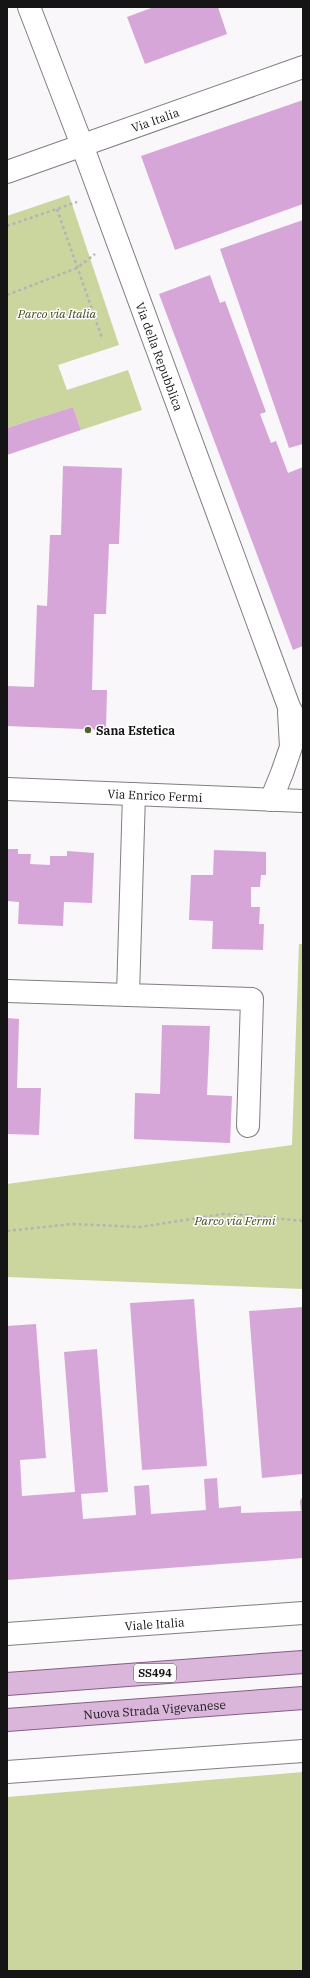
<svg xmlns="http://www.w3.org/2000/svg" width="310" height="1978" viewBox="0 0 310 1978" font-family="'IBM Plex Serif',serif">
<rect width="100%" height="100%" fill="#faf7fa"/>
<path fill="#cbd59e" d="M 69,195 L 119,345 L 58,365 L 67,390 L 128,370 L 142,410 L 81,430 L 73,407 L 7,428 L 7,216 Z
M 299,944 L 303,944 L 303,1289 L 7,1277 L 7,1184 L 292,1145 Z
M 303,1772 L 303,1971 L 7,1971 L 7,1797 Z"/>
<path fill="#d6a6d8" d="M 154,7 L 218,7 L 227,34 L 145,64 L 127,17 Z
M 303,100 L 303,204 L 175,250 L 141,156 Z
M 303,220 L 303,444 L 289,448 L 220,249 Z
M 210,275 L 220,303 L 225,301 L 266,412 L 260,414 L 271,443 L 276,441 L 288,473 L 303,467 L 303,646 L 293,650 L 159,294 Z
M 73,407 L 81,430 L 7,455 L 7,428 Z
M 63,466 L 122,468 L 119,544 L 109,544 L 106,614 L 94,614 L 92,690 L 107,690 L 106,730 L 7,726 L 7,686 L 34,687 L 37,605 L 47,606 L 50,535 L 61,535 Z
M 7,849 L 18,849 L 18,854 L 31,854 L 30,864 L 50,865 L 50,856 L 67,856 L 67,851 L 94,853 L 92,903 L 64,902 L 63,926 L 18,924 L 19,902 L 7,901 Z
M 214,850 L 266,852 L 266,875 L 261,875 L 260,887 L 251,887 L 251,907 L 260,907 L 259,924 L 264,924 L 263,950 L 212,949 L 213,921 L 189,920 L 191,875 L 213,875 Z
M 7,1018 L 19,1019 L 17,1088 L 41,1088 L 39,1135 L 7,1134 Z
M 162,1025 L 210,1026 L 207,1095 L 232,1096 L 230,1143 L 134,1139 L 135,1093 L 160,1094 Z
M 194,1299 L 207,1466 L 142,1470 L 130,1303 Z
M 303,1307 L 303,1474 L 262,1478 L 249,1311 Z
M 36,1324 L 46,1458 L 20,1460 L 22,1496 L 75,1492 L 64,1352 L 97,1349 L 108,1492 L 81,1494 L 83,1519 L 136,1515 L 134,1486 L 149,1485 L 151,1514 L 206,1510 L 204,1479 L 217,1478 L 219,1508 L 241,1506 L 241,1513 L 301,1511 L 300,1501 L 303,1496 L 303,1558 L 7,1580 L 7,1326 Z"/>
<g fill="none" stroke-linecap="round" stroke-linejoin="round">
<defs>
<g id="minor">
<path id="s1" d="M 29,7 L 82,145 L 289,707 L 303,733"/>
<path id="s2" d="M 7,172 L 303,67"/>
<path id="s3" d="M 7,789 L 303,801"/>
<path d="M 134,794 L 128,995 L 252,999 L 248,1126"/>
<path d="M 271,800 L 282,773 L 291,747 L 289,712"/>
<path d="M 7,991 L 128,995"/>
<path id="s4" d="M 7,1634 L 303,1613"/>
<path d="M 7,1772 L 303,1751"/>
</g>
<g id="major">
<path d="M 7,1684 L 303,1662"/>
<path id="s5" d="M 7,1720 L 303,1698"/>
</g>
</defs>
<use href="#minor" stroke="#807e80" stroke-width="24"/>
<use href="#major" stroke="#855e86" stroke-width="24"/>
<path stroke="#b5b3b5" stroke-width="2.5" stroke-dasharray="3 3" stroke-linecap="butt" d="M 57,209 L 102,338
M 7,226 L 77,202
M 7,295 L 77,268 L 95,254
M 7,1231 L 72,1224 L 140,1227 L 223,1214 L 245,1215 L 303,1221"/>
<use href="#minor" stroke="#fff" stroke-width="22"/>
<use href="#major" stroke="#dab6db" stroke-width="22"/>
</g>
<circle fill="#575f2d" stroke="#fff" stroke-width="1.5" cx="88" cy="730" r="4"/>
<g text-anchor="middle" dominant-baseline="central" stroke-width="3" stroke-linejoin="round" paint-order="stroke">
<rect fill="#fff" stroke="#5c5b5c" stroke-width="1" x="134" y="1664" width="42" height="18" rx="3"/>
<g font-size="11" font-weight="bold" fill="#161516">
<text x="155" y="1673">SS494</text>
</g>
<g font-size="12" fill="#161516" stroke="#fff">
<text stroke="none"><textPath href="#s2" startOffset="157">Via Italia</textPath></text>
<text stroke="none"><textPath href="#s1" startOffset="373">Via della Repubblica</textPath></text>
<text stroke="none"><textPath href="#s3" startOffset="148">Via Enrico Fermi</textPath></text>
<text stroke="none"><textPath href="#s4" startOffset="148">Viale Italia</textPath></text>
<text stroke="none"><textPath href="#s5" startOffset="148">Nuova Strada Vigevanese</textPath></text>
</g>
<g font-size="12" font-style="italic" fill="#444a1a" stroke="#fff">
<text x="57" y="313">Parco via Italia</text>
<text x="235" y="1220">Parco via Fermi</text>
</g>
<g font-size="12" font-weight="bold" fill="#161516" stroke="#fff" text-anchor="start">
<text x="96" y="730">Sana Estetica</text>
</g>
</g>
<rect width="310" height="1978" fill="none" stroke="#161516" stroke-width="16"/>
</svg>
